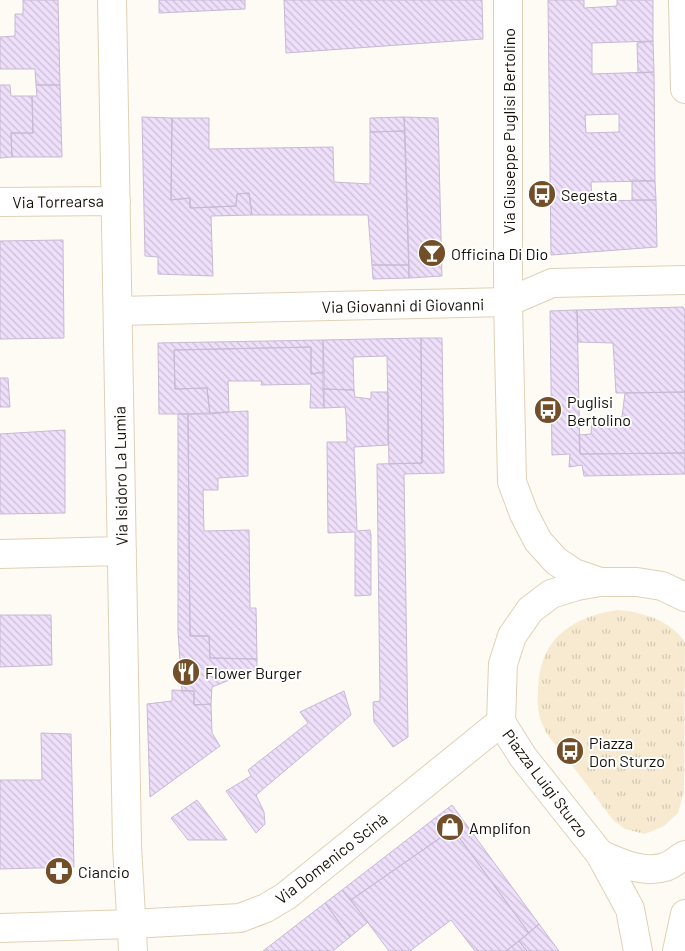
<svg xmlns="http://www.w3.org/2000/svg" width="685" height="951" viewBox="0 0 685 951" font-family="Barlow,sans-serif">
<defs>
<pattern id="grass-tufts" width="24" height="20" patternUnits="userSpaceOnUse" patternTransform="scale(1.25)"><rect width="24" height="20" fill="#f7ead1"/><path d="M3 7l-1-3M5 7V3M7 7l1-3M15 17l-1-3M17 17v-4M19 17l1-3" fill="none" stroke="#d3c8b2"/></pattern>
<pattern id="building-back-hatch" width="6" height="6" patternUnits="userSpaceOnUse" patternTransform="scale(1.25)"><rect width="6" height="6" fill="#eedffa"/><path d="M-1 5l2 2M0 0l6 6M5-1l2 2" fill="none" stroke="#cbbed5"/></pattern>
</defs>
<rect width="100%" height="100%" fill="#fefbf5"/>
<path fill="url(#grass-tufts)" d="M 618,610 C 642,612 670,620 685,642 L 684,792 L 678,813 L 664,826 L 645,834 L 625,829 L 613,820 C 597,798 581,777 564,755 C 558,747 548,738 544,728 C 538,717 537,703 538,690 C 539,639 571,617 618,610 Z"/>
<path fill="url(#building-back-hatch)" stroke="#c7b9d3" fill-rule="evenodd" d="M 23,0 L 58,0 L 60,85 L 36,85 L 35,69 L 0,69 L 0,37 L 15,36 L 15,14 L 23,14 Z
M 159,0 L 245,0 L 245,9 L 159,13 Z
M 284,0 L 482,0 L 483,39 L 286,53 Z
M 548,0 L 584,0 L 584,8 L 617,6 L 617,0 L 653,0 L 653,41 L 592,43 L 592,74 L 654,72 L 655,181 L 591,182 L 592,201 L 656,200 L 657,247 L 551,255 ZM 619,114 L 619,132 L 586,133 L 585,115 Z
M 653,41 L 654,72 L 638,73 L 637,43 Z
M 0,85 L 10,85 L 11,96 L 32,96 L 33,133 L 11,133 L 12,157 L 0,158 Z
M 36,85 L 60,85 L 62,157 L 12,157 L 11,133 L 33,133 L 32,96 L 37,96 Z
M 142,117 L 172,118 L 171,200 L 190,198 L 190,208 L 236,206 L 237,194 L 249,193 L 252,215 L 211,216 L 213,276 L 158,274 L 158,257 L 145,256 Z
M 404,117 L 405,131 L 370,132 L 370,118 Z
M 404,117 L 438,118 L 442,276 L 409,278 Z
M 172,118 L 209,118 L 209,149 L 333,147 L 334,182 L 370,184 L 370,132 L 405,131 L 409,265 L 372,265 L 368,215 L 252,215 L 249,193 L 237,194 L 236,206 L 190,208 L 190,198 L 171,200 Z
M 632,180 L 655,181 L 656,200 L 632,200 Z
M 63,240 L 64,338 L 0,339 L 0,241 Z
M 372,265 L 409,265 L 409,278 L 373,279 Z
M 683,307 L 685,310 L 685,392 L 616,393 L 613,343 L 578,342 L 577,310 Z
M 577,310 L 580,454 L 685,453 L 685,474 L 584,476 L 582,465 L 569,467 L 570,454 L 552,455 L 550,311 Z
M 421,338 L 422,463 L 389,464 L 387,356 L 353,357 L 354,390 L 323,389 L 323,340 Z
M 421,338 L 442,338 L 444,473 L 404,474 L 408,737 L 393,747 L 374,722 L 373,702 L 380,701 L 377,464 L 422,463 Z
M 323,340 L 324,372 L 311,374 L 311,347 L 174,350 L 175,389 L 207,388 L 210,414 L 159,414 L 158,343 Z
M 311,347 L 311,374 L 324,372 L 324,408 L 310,408 L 311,384 L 261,385 L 262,381 L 228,381 L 229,412 L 210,414 L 207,388 L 175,389 L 174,350 Z
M 0,378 L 8,378 L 10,407 L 0,407 Z
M 323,389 L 354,390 L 355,397 L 371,399 L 371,392 L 388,392 L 388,445 L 354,447 L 357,531 L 370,530 L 371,535 L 371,595 L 355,596 L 355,532 L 328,533 L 327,442 L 347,442 L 346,414 L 345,407 L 324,408 Z
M 685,392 L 685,453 L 580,454 L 579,435 L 591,434 L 592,418 L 622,417 L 625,393 Z
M 248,411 L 248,476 L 218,478 L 218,490 L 203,490 L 204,531 L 249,530 L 250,608 L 256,608 L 257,659 L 210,658 L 209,636 L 190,636 L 188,414 Z
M 178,414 L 188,414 L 190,636 L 209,636 L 210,658 L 257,659 L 257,669 L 212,687 L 211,704 L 194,705 L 194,691 L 182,691 L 178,632 Z
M 65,430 L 65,513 L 0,514 L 0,434 Z
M 0,615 L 51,615 L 52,665 L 0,667 Z
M 172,690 L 194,691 L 194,705 L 211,704 L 212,733 L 220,746 L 150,797 L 147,704 L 172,701 Z
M 344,691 L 351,715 L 256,795 L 264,812 L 265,824 L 256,833 L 226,791 L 251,776 L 248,770 L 308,723 L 300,712 Z
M 41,733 L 71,734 L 74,867 L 0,869 L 0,780 L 42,780 Z
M 197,800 L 227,840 L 188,840 L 171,818 Z
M 452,805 L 539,924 L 529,933 L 453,829 L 351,900 L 342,890 Z
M 453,829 L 529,933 L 506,951 L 475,951 L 451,920 L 410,951 L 389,951 L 351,900 Z
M 342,890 L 368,922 L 350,937 L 325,903 Z
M 325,903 L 350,937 L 333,951 L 263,951 Z
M 539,924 L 559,951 L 527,951 L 519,941 Z
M 519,941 L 527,951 L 506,951 Z"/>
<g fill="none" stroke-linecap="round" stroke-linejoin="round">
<defs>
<path id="minor" d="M 112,0 L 127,845 L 133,951
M 683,0 L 685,89
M 0,202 L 116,201
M 118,311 L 508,302 L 552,283 L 685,280
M 0,554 L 122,551"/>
<path id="tertiary" d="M 508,0 L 508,302 L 512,482 L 524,514 L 538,541 L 556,561 L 574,573 L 600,582
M 600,854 C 620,863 643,874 665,867 C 672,865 679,858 685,855
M 0,928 L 132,924 L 240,918 L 266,908 L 286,896 L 501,722
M 638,951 L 630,909 L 600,854 L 523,757 L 501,722 L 503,664 L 512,636 L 530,610 L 551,594 L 577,586 L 600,582 L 637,582 L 662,586 L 685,597
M 677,951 L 685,914"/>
</defs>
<use href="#minor" stroke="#dfd1b6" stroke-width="30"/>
<use href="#tertiary" stroke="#dfd1b6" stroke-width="30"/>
<use href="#minor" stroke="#fff" stroke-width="28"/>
<use href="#tertiary" stroke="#fff" stroke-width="28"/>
</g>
<defs>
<symbol id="bus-disc" viewBox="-11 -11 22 22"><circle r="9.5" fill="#724f28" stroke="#fff"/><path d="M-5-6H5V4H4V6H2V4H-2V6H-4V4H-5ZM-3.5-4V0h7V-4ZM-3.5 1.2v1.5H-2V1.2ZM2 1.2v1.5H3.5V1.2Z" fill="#fff"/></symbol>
<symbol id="bar-disc" viewBox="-11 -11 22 22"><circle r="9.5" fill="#724f28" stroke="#fff"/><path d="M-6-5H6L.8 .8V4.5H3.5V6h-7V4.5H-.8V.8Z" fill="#fff"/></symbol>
<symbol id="restaurant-disc" viewBox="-11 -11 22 22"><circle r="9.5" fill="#724f28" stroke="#fff"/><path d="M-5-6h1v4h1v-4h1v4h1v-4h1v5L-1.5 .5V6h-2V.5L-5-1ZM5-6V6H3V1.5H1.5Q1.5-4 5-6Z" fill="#fff"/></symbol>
<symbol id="shop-disc" viewBox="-11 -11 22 22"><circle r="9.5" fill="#724f28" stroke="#fff"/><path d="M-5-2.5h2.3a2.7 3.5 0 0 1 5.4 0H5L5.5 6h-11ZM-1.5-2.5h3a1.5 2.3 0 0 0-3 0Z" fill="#fff"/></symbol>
<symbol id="pharmacy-disc" viewBox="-11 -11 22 22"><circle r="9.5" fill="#724f28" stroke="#fff"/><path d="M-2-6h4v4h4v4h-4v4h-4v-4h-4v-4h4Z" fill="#fff"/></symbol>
</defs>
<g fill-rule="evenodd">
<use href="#bus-disc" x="526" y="178" width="32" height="32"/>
<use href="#bar-disc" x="416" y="237" width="32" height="32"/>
<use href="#bus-disc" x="532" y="394" width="32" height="32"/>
<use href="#restaurant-disc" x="170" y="656" width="32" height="32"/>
<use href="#bus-disc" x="554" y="735" width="32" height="32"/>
<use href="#shop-disc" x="434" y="811" width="32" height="32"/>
<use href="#pharmacy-disc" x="43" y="855" width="32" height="32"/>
</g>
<g text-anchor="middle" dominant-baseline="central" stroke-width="4" stroke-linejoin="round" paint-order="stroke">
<g font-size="16" fill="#151007" stroke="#fff">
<text transform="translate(508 131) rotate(-90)">Via Giuseppe Puglisi Bertolino</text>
<text transform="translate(58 201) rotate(-1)">Via Torrearsa</text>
<text transform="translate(403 305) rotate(-1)">Via Giovanni di Giovanni</text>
<text transform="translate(120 476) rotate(-91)">Via Isidoro La Lumia</text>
<text transform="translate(546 783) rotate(53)">Piazza Luigi Sturzo</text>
<text transform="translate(331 858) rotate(-38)">Via Domenico Scinà</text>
</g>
<g font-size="16" fill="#151007" stroke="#fff" text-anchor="start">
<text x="561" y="194">Segesta</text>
<text x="451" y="253">Officina Di Dio</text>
<text x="567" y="401">Puglisi<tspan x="567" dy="18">Bertolino</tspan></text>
<text x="205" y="672">Flower Burger</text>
<text x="589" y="742">Piazza<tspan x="589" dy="18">Don Sturzo</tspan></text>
<text x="469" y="827">Amplifon</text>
<text x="78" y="871">Ciancio</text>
</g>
</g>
</svg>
